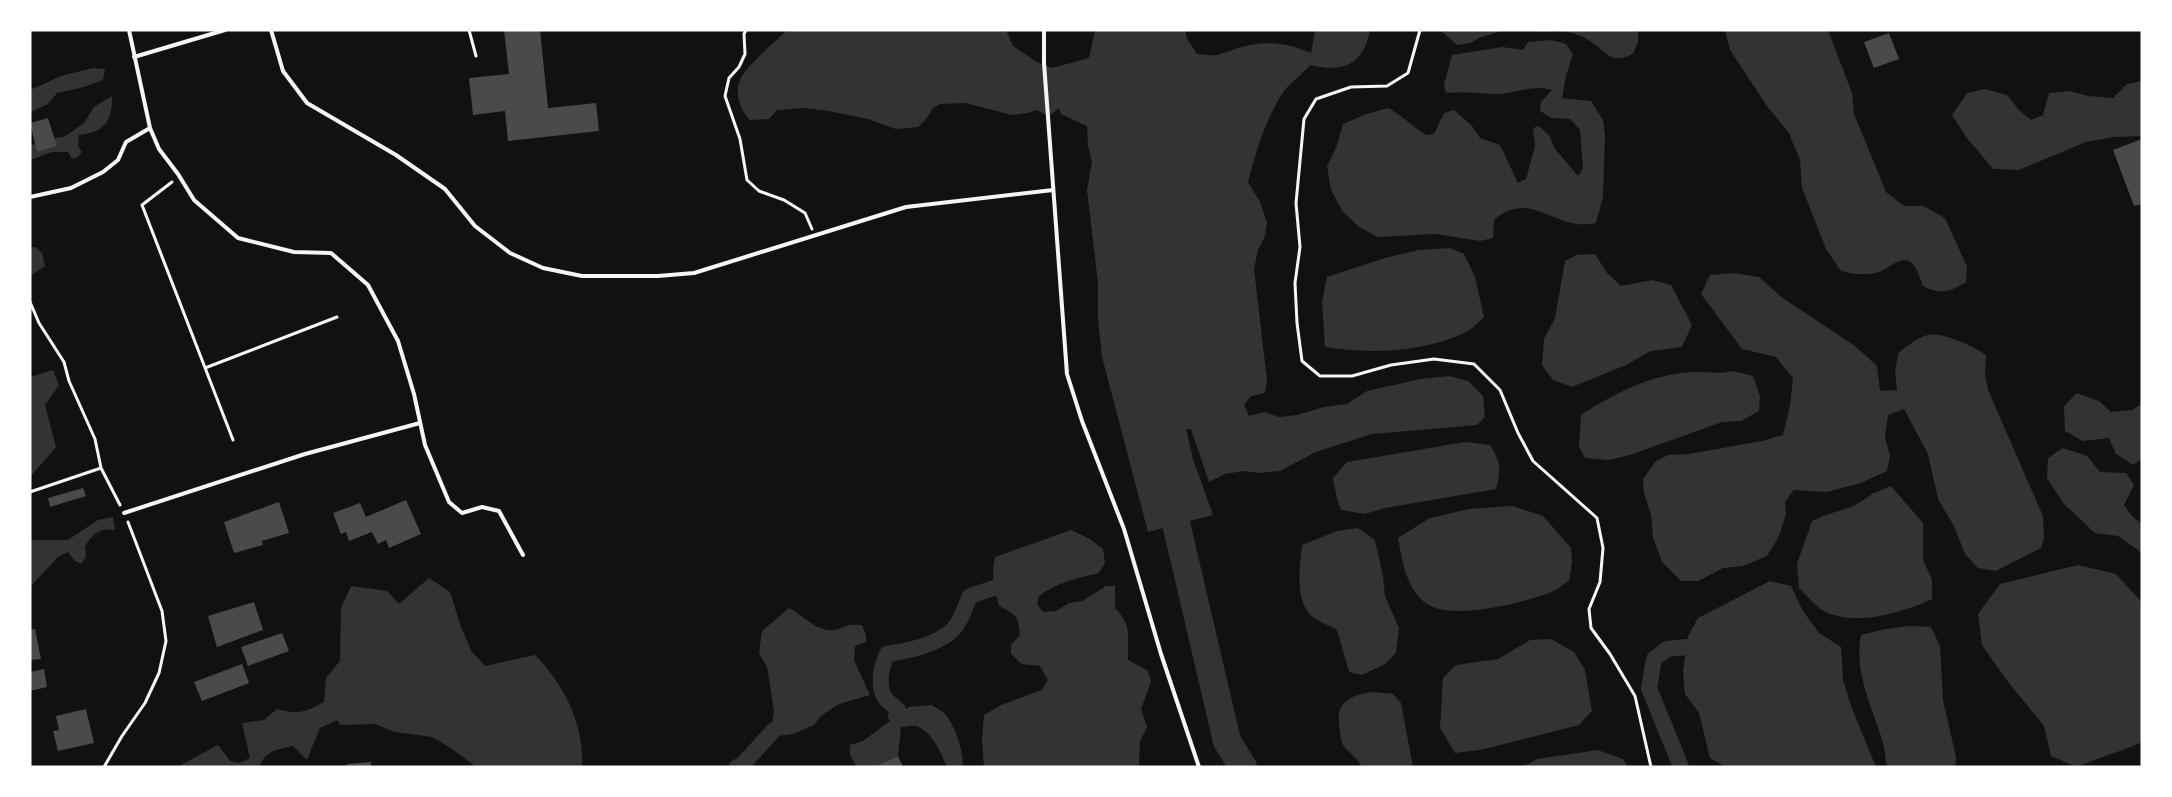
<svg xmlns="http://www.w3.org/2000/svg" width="2172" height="797" viewBox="0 0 2172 797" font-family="'Fira Sans',sans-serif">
<rect width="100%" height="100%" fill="#111"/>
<path fill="#333" d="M 787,30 L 1006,30 L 1013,46 L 1037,62 L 1052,68 L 1089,58 L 1095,30 L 1186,30 L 1186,37 L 1197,54 C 1219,57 1217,55 1238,48 C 1263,40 1287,42 1311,53 L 1315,30 L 1370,30 C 1364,65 1342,73 1310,65 C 1302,75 1291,82 1284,91 C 1266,118 1256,151 1248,182 L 1260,202 L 1267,222 L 1265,236 L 1258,250 L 1254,269 L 1267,380 L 1265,393 L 1251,396 L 1244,405 L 1249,416 L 1264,412 L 1279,417 L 1297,415 L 1324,407 L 1347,404 L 1367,391 L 1421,379 L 1449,376 L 1468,381 L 1483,396 L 1485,417 L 1477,425 L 1372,434 L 1316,452 L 1280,471 L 1260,473 L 1243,471 L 1225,474 L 1209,482 L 1191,429 L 1186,429 L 1193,459 L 1213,515 L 1148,532 L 1102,357 L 1098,319 L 1098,283 L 1087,190 L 1092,162 L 1088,146 L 1087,126 L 1061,114 L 1059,108 L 1049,116 L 1036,110 L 1028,113 L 1012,115 L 966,103 L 940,104 L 933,108 L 927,118 L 918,127 L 896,129 L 868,119 L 829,111 L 803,108 L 777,110 L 769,119 L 750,120 C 740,110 734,93 740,80 C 747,65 775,42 787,30 Z
M 1440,30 L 1504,30 L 1479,38 L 1470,43 L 1457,45 Z
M 1530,30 L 1638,30 L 1638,42 L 1633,54 C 1612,64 1609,55 1593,43 C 1587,38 1575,33 1567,32 C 1555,29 1542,34 1530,30 Z
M 1725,30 L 1828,30 L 1852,93 L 1854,114 L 1886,192 L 1904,206 L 1923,206 L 1945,218 L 1967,267 L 1966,282 C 1950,292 1940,295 1923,286 C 1919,276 1915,256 1900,261 C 1893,263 1886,269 1879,272 C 1866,276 1853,274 1841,271 L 1826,249 L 1802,188 L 1800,160 L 1789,133 L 1767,106 L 1730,50 Z
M 1551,40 L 1566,44 L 1573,54 L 1566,76 L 1562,98 L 1591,101 L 1603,120 L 1605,135 L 1603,197 L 1596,223 C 1556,233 1531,187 1494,220 L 1493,238 L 1480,241 L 1436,234 L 1377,237 L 1358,226 L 1343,212 L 1331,190 L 1327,166 L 1336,148 L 1343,124 L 1366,114 L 1388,108 C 1402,115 1413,127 1426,135 L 1434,134 L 1444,113 L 1454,110 L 1472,126 L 1480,138 L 1500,145 L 1518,183 L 1526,179 L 1535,146 L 1533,128 L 1539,126 L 1549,135 L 1555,149 L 1578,176 L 1583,169 L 1580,130 L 1570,119 L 1552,118 L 1540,111 L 1541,102 L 1552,90 C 1534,84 1517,93 1499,94 C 1481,94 1464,91 1446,93 L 1444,85 L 1452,55 L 1502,47 L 1523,50 L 1528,42 Z
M 93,68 L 105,69 L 103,80 L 84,87 L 57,93 L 48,104 L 30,112 L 30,90 L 61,76 Z
M 2142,81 L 2142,136 L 2114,137 L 2086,142 L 2019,170 L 1993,169 L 1967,138 L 1952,115 L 1967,93 L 1985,89 L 2007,95 L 2019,110 L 2031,120 L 2043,115 L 2049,93 L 2070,91 L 2088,96 L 2113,98 L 2127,84 Z
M 112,96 C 113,121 104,133 79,135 L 78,146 L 82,152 L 78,157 L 72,159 L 68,152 L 52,152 L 30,160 L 30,145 L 35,144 L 37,152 L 57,146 L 54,138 L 64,137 L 84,123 L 94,107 Z
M 30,247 L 35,247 L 42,253 L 45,266 L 30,276 Z
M 1450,248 L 1464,254 L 1475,277 L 1484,317 C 1478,322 1473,329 1466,332 C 1423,353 1371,354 1325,347 L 1322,302 L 1327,277 L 1385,258 L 1419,250 Z
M 1595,254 L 1607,273 L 1621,286 L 1652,280 L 1671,285 L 1692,325 L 1682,347 L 1651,351 L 1626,365 L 1572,387 L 1553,380 L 1542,365 L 1544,339 L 1555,318 L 1565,261 L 1577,255 Z
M 1732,273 L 1759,277 L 1781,297 L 1855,346 L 1877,366 L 1880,391 L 1897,390 L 1895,370 L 1899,352 C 1908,346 1918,337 1928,335 C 1944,332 1974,347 1986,355 L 1985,373 L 1988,390 L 2043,516 L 2044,538 L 2041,548 L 1996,571 L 1978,568 L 1965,554 L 1954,526 L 1938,499 L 1928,454 L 1904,409 L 1888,415 L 1885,438 L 1890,456 L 1887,471 L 1861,483 L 1827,492 L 1794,490 L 1785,502 L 1786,514 L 1779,536 L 1767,556 L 1743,566 L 1723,568 L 1698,581 L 1681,581 L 1662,562 L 1653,537 L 1651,515 L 1644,493 L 1643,479 L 1655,462 L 1668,455 L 1689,454 L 1762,441 L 1783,435 L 1790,406 L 1793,378 L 1776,357 L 1742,349 L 1701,294 L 1710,275 Z
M 53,370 L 59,385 L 45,405 L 56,447 L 30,477 L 30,377 Z
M 1733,371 L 1753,376 L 1760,396 L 1759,411 L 1741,421 L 1722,422 L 1630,455 L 1608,460 L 1585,458 L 1579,447 L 1581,415 C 1615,393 1650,375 1691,372 C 1706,371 1717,375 1733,371 Z
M 2077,393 L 2099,401 L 2111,412 L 2132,410 L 2142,404 L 2142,459 L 2133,465 L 2116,454 L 2109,438 L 2083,441 L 2065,431 L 2064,406 Z
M 1465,442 L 1490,445 C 1501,462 1501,469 1496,489 L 1385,508 L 1365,514 L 1341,510 L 1337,499 L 1333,478 L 1347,462 Z
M 2063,448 L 2087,456 L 2100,472 L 2126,473 L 2134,485 L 2124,505 L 2132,516 L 2142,524 L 2142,553 L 2118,536 L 2095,533 L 2064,504 L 2047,478 L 2048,458 Z
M 1891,486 L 1923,523 L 1923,560 L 1932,580 L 1932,599 C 1902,613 1849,629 1819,608 C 1812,602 1805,594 1799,588 L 1797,564 L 1812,521 L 1826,515 L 1854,506 L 1872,494 Z
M 1512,506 L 1543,516 L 1571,548 L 1572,562 L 1569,581 C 1562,585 1556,591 1549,593 C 1522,603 1446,623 1423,601 C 1406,586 1402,560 1398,538 L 1430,518 L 1469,509 Z
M 113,517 L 115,530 C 100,528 92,534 85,547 L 86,557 L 81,564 L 74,560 L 68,552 L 58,557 L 30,587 L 30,542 L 32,540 L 68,540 L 98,520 Z
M 1358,528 L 1375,540 L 1383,576 L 1385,596 L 1399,628 L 1396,653 L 1385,664 L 1362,675 L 1349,672 L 1337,630 C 1329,625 1313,620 1308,612 C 1295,594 1300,565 1302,545 L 1337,531 Z
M 1071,530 L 1090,539 L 1103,549 L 1105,563 L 1099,573 C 1078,578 1057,582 1039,596 L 1037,604 L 1043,612 L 1056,611 L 1069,603 L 1082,601 L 1106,586 L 1115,586 L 1115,608 C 1133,626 1127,637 1128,660 L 1148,671 L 1151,682 L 1141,709 L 1147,727 L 1140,741 L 1139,767 L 984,767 L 982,739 L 984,715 L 1001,705 L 1042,690 L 1048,680 L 1040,666 L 1022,664 L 1011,654 L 1011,645 L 1020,635 C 1018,616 1017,615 999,606 C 994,588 991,575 995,557 Z
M 2078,565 L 2116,574 L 2139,599 L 2142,604 L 2142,742 C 2121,752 2099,757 2077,767 L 2051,756 L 2044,726 L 2005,678 L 1982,645 L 1978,614 L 2000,584 Z
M 429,578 L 450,592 L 461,627 L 472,652 L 485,666 L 535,655 C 565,686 584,724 582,767 L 476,767 L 451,748 L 432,737 L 395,732 L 375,724 L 340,725 L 337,720 L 320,728 L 307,760 L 293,746 C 278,749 265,751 259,767 L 177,767 L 218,745 L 230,761 L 239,763 L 250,758 L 242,723 L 264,720 L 277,709 C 298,715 306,712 324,702 L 326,678 L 340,661 L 341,608 L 351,586 L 387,591 L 399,604 Z
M 1770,581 L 1791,586 L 1803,611 L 1819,633 L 1841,647 L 1843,680 L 1851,706 L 1876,767 L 1726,767 L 1710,758 L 1699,713 L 1685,694 L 1683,671 L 1688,636 L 1698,618 Z
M 789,608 C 802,615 819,633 835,630 C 849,626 846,624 862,625 L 866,635 L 866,642 L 855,646 L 854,660 L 870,695 L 839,704 L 821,716 L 814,725 L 793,734 L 777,736 L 772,723 L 774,711 L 767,667 L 759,653 L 762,631 Z
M 1910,626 L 1931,627 L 1940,646 L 1943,700 L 1956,757 L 1955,767 L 1887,767 C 1885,758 1885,748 1882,739 C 1871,705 1854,672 1861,635 L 1886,629 Z
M 1551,639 L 1574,652 L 1585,670 L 1592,711 L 1579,725 L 1480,750 L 1455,753 L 1440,728 L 1443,678 L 1456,665 L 1498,659 L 1530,640 Z
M 1374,692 L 1393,694 L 1401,703 L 1413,767 L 1362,767 C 1357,758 1349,753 1343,745 C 1341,741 1340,735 1340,731 C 1334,702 1349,695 1374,692 Z
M 932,705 C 935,708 941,710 944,713 C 956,726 963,750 963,767 L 947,767 C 942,754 931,730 916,726 C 912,725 905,727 901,727 L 898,756 L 873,767 L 856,766 L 850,755 L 850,745 L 863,741 L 909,707 Z
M 1598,750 L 1623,759 L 1628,767 L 1522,767 L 1537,759 Z"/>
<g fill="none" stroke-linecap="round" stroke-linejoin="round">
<path stroke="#333" stroke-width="16" d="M 896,716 L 898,710 C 894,706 886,701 884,696 C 877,683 882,666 887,654 C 908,651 942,644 956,626 C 962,617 966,605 970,596 L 994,588
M 737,767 L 742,765 L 774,730
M 1681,767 L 1649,688 L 1654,659 L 1667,649 L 1686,647"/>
<path stroke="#333" stroke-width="28" d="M 1168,489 L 1227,741 L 1243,767"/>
</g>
<path fill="#4a4a4a" d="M 504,30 L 540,30 L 548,108 L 596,103 L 599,131 L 508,141 L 505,111 L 473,115 L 469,78 L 509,74 Z
M 1889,33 L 1899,59 L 1874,68 L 1864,42 Z
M 48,118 L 57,146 L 37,152 L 30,123 Z
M 2142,139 L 2142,204 L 2134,206 L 2113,150 Z
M 83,488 L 86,496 L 50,507 L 48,498 Z
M 406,500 L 421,534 L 389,548 L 386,540 L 378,544 L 372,532 L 349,541 L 346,532 L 341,534 L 333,513 L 360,503 L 366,517 Z
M 279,502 L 289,533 L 262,541 L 263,545 L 234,553 L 224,522 Z
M 254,602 L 263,630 L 217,647 L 208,616 Z
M 35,629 L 41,659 L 30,660 L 30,630 Z
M 282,633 L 289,651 L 248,666 L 241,647 Z
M 242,664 L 249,683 L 202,701 L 194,682 Z
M 44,669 L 47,687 L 30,691 L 30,672 Z
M 86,709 L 94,743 L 58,751 L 53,731 L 59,730 L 56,716 Z
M 898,756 L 903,767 L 873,767 Z
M 371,762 L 371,767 L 347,767 L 347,764 Z"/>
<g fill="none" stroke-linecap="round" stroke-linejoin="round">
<path stroke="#f5f5f5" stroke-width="3" d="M 469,30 L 476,56
M 746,30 L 744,34 L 745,54 L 739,67 L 729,78 L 725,96 L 740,139 L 747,180 L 759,191 L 784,200 L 805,213 L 812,229
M 1420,30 L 1408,73 L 1387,86 L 1351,87 L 1316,99 L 1304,119 L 1296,203 L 1300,247 L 1295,283 L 1297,323 L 1302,361 L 1320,376 L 1352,376 L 1391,365 L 1434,359 L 1474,364 L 1500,390 L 1518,433 L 1533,461 L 1597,518 L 1603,548 L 1600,582 L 1589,609 L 1591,628 L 1610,654 L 1635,696 L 1651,767
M 172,182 L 142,205 L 233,440
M 30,302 L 39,323 L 64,362 L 69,381 L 95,439 L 101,468 L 30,492
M 205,368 L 337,317
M 101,468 L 120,505
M 104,767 L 122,736 L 145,703 L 159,673 L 166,641 L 162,611 L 128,522"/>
<path stroke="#f5f5f5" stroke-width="4" d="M 129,30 L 150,128 L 159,149 L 178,174 L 194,200 L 238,238 L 294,252 L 331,253 L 368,285 L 398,341 L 414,394 L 425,445 L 449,502 L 462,513 L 482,507 L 499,511 L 523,555
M 271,30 L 283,71 L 307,103 L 396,155 L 445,189 L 475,226 L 510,253 L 543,268 L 582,276 L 658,276 L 694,273 L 906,207 L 1053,190
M 1044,30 L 1044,63 L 1067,374 L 1082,421 L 1124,529 L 1161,654 L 1199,767
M 134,57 L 225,30
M 30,197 L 71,188 L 103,172 L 118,160 L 126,142 L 150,128
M 124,513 L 305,454 L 420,423"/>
</g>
<rect width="2172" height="797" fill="none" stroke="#ffffff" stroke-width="63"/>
</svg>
